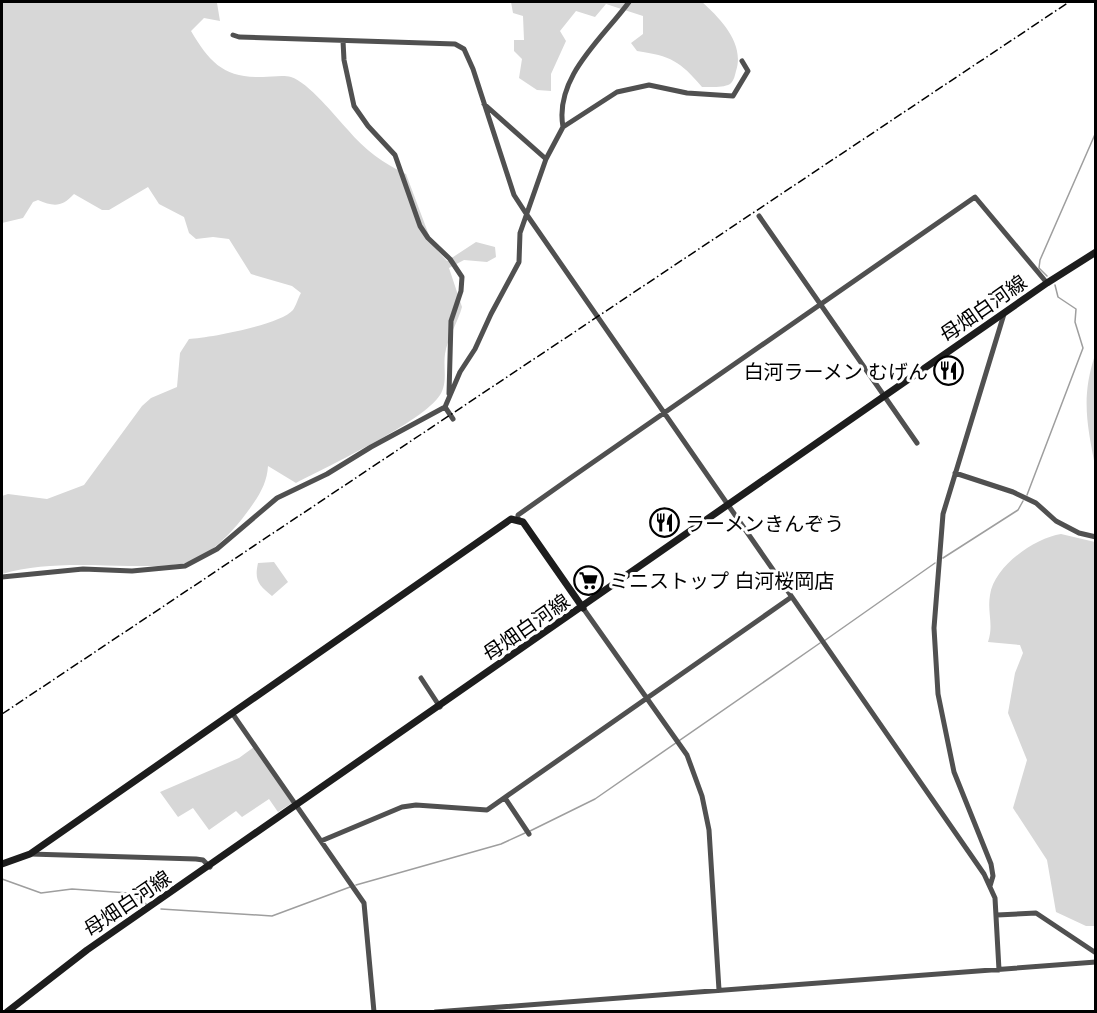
<svg xmlns="http://www.w3.org/2000/svg" width="1097" height="1013" viewBox="0 0 1097 1013" font-family="'Noto Sans','Noto Sans JP',sans-serif">
<rect width="100%" height="100%" fill="#fff"/>
<path fill="#d7d7d7" d="M 2,2 L 221,2 L 217,3 L 220,21 L 204,18 L 191,31 C 210,63 224,78 263,77 C 271,77 283,75 291,77 C 308,82 336,117 348,130 C 364,149 384,164 406,174 L 433,246 L 447,261 L 476,242 L 495,247 L 496,257 L 487,262 L 464,260 L 449,268 L 462,307 C 458,322 447,339 445,354 C 443,368 448,382 440,395 C 423,422 328,466 296,483 L 268,466 C 267,487 254,503 242,519 C 229,535 210,555 189,562 C 171,567 148,566 130,566 C 88,565 42,562 2,574 L 2,496 L 8,494 L 47,499 L 84,485 L 142,406 L 151,398 L 177,387 L 180,353 L 189,339 C 209,338 280,325 293,310 C 296,306 298,298 301,293 L 292,286 L 251,274 L 229,239 L 213,237 L 196,239 L 189,233 L 184,217 L 159,204 L 148,187 L 109,210 L 102,210 L 74,194 C 62,207 54,207 38,200 L 33,202 L 23,218 L 2,223 Z
M 511,2 L 702,2 C 721,19 745,44 736,71 C 735,75 734,81 730,84 C 723,88 710,87 702,87 C 680,61 671,56 637,51 L 631,43 L 643,34 L 643,16 L 606,4 L 595,17 L 576,11 L 560,31 L 566,41 L 551,74 L 551,91 L 537,90 L 519,78 L 522,59 L 514,51 L 514,40 L 524,40 L 523,16 L 513,13 Z
M 1095,355 L 1095,466 C 1087,424 1081,397 1095,355 Z
M 1061,534 L 1095,542 L 1095,926 L 1086,926 L 1056,912 L 1047,860 L 1013,808 L 1027,760 L 1008,713 L 1015,673 L 1023,653 L 1020,645 L 988,642 C 994,624 987,613 990,595 C 994,566 1035,538 1061,534 Z
M 274,562 L 288,582 L 272,596 C 259,585 254,581 258,563 Z
M 254,747 L 292,803 L 278,812 L 269,799 L 242,817 L 236,811 L 209,830 L 193,808 L 178,817 L 160,792 L 239,758 Z"/>
<g fill="none" stroke-linecap="round" stroke-linejoin="round">
<path stroke="#9e9e9e" stroke-width="1.5" d="M 1047,276 L 1039,268 L 1040,260 L 1096,132
M 1027,495 L 1083,348 L 1075,322 L 1076,309 L 1058,297 L 1055,285
M 943,558 L 1018,510 L 1023,501
M 824,641 L 935,563
M 530,831 L 595,799 L 820,643
M 2,879 L 41,893 L 72,889 L 128,893 L 146,904
M 356,885 L 501,844 L 525,833
M 161,909 L 272,916 L 350,887"/>
<path stroke="#505050" stroke-width="5" d="M 233,35 L 239,37 L 455,44 L 464,49 L 473,69 L 514,195 L 527,215 L 984,874 L 995,898 L 999,970
M 343,41 L 344,60 L 354,106 L 368,126 L 395,155 L 420,226 L 428,238 L 450,259 L 462,277 L 461,291 L 451,321 L 449,394
M 484,104 L 546,159
M 563,127 C 554,77 603,38 629,2
M 759,216 L 917,443
M 445,407 L 453,419
M 955,473 L 1013,492 L 1036,503 L 1056,521 L 1079,533 L 1096,537
M 518,519 L 518,515 L 569,479 L 975,197 L 1047,283
M 2,577 L 83,569 L 132,571 L 185,566 L 217,549 L 277,498 L 327,474 L 371,447 L 445,407 L 460,372 L 475,349 L 491,314 L 519,262 L 520,233 L 546,159 L 563,127 L 617,92 L 649,85 L 687,93 L 733,96 L 748,71 L 742,61
M 583,608 L 687,755 L 702,796 L 709,830 L 719,990
M 421,678 L 440,707
M 232,713 L 364,903 L 374,1012
M 505,798 L 529,834
M 321,841 L 402,807 L 416,805 L 487,810 L 790,598
M 30,854 L 196,859 L 203,860 L 210,867
M 990,886 L 993,876 L 991,864 L 954,772 L 938,694 L 934,628 L 943,514 L 1004,314
M 997,915 L 1036,913 L 1096,953
M 435,1012 L 1096,962"/>
<path stroke="#1d1d1d" stroke-width="7" d="M 2,864 L 30,854 L 511,519 L 523,522 L 583,608
M 7,1012 L 87,950 L 1047,283 L 1096,252"/>
<path stroke="#000" stroke-width="1.5" stroke-dasharray="9 3 1.5 3" stroke-linecap="butt" d="M 2,714 L 1069,2"/>
</g>
<defs>
<symbol id="restaurant-ring" viewBox="-11 -11 22 22"><circle r="9.5" fill="#fff" stroke="#000" stroke-width="1.5"/><path d="M-5-6h1v4h1v-4h1v4h1v-4h1v5L-1.5 .5V6h-2V.5L-5-1ZM5-6V6H3V1.5H1.5Q1.5-4 5-6Z" fill="#000"/></symbol>
<symbol id="supermarket-ring" viewBox="-11 -11 22 22"><circle r="9.5" fill="#fff" stroke="#000" stroke-width="1.5"/><path d="M-6-5.5h2.5l.6 2H6L4.5 2H-2.5L-4.4-4H-6ZM-1.5 3.2a1.3 1.3 0 1 0 .1 0ZM3 3.2a1.3 1.3 0 1 0 .1 0Z" fill="#000"/></symbol>
</defs>
<g fill-rule="evenodd">
<use href="#restaurant-ring" x="932" y="354" width="33" height="33"/>
<use href="#restaurant-ring" x="648" y="506" width="33" height="33"/>
<use href="#supermarket-ring" x="572" y="564" width="33" height="33"/>
</g>
<g text-anchor="middle" dominant-baseline="central" stroke-width="6" stroke-linejoin="round" paint-order="stroke">
<g font-size="20" fill="#000" stroke="#fff">
<text transform="translate(983 308) rotate(-35)">母畑白河線</text>
<text transform="translate(526 627) rotate(-35)">母畑白河線</text>
<text transform="translate(127 903) rotate(-34)">母畑白河線</text>
</g>
<g font-size="20" fill="#000" stroke="#fff" text-anchor="start">
<text x="928" y="371" text-anchor="end">白河ラーメン むげん</text>
<text x="685" y="523">ラーメンきんぞう</text>
<text x="609" y="580">ミニストップ 白河桜岡店</text>
</g>
</g>
<rect width="1097" height="1013" fill="none" stroke="#000000" stroke-width="6"/>
</svg>
